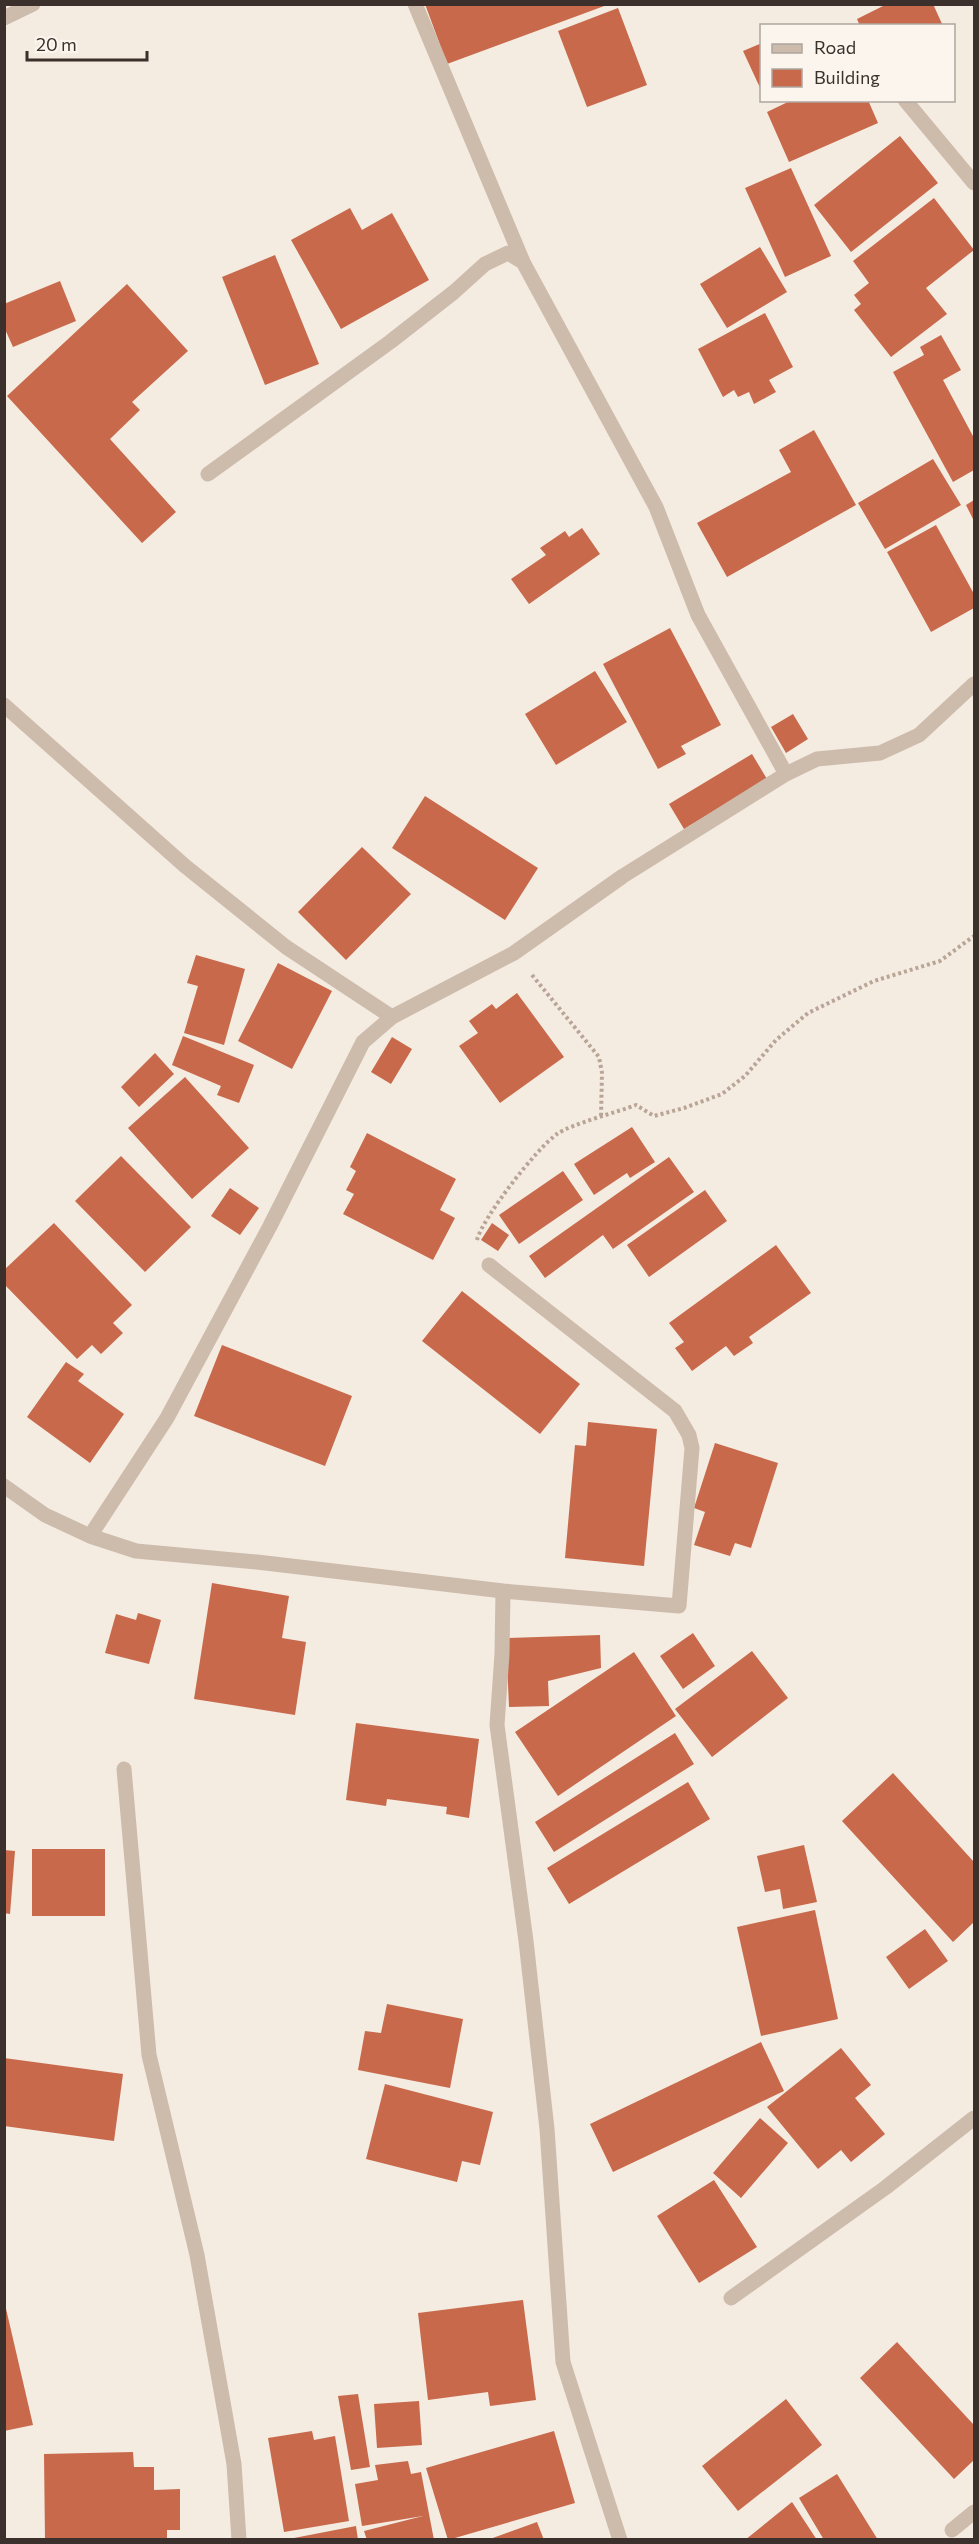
<svg xmlns="http://www.w3.org/2000/svg" width="979" height="2544" viewBox="0 0 979 2544" font-family="Commissioner,sans-serif">
<rect width="100%" height="100%" fill="#f4ebe1"/>
<path fill="#c8694b" d="M 425,4 L 606,4 L 607,5 L 447,64 Z
M 887,4 L 933,4 L 943,26 L 860,26 L 857,19 Z
M 618,8 L 647,85 L 587,107 L 558,31 Z
M 762,43 L 762,92 L 743,51 Z
M 792,100 L 868,100 L 878,123 L 789,162 L 767,112 Z
M 900,136 L 938,183 L 851,252 L 814,205 Z
M 791,168 L 831,256 L 785,277 L 745,188 Z
M 934,198 L 974,250 L 926,288 L 947,314 L 891,357 L 854,310 L 861,304 L 854,295 L 869,283 L 853,261 Z
M 350,208 L 362,230 L 392,213 L 429,280 L 341,329 L 291,240 Z
M 760,247 L 787,292 L 727,328 L 700,284 Z
M 275,255 L 319,364 L 265,385 L 222,277 Z
M 60,281 L 76,321 L 13,347 L 4,327 L 4,304 Z
M 127,284 L 188,351 L 132,402 L 140,410 L 110,439 L 176,512 L 142,543 L 7,396 Z
M 765,313 L 793,367 L 769,380 L 776,392 L 754,404 L 749,392 L 738,397 L 734,390 L 723,397 L 698,349 Z
M 941,335 L 961,370 L 943,380 L 974,438 L 974,470 L 953,482 L 893,372 L 924,355 L 920,347 Z
M 814,430 L 856,505 L 727,577 L 697,523 L 791,472 L 779,450 Z
M 933,459 L 961,505 L 885,549 L 858,503 Z
M 974,500 L 974,521 L 966,505 Z
M 936,525 L 974,594 L 974,608 L 931,632 L 887,552 Z
M 582,528 L 600,554 L 529,604 L 511,579 L 546,555 L 540,548 L 565,531 L 569,537 Z
M 670,628 L 721,725 L 681,746 L 686,754 L 658,769 L 603,664 Z
M 595,671 L 627,722 L 556,765 L 525,714 Z
M 793,714 L 808,739 L 786,753 L 771,727 Z
M 752,754 L 767,779 L 684,829 L 669,804 Z
M 425,796 L 538,868 L 505,920 L 392,848 Z
M 362,847 L 411,894 L 346,960 L 298,912 Z
M 196,955 L 245,969 L 224,1045 L 184,1033 L 198,986 L 187,983 Z
M 278,963 L 332,991 L 292,1069 L 238,1041 Z
M 517,993 L 564,1057 L 500,1103 L 459,1046 L 478,1033 L 469,1021 L 492,1004 L 496,1009 Z
M 183,1036 L 254,1065 L 239,1103 L 217,1095 L 221,1086 L 172,1065 Z
M 392,1037 L 412,1049 L 391,1084 L 371,1072 Z
M 155,1053 L 174,1074 L 139,1107 L 121,1087 Z
M 185,1077 L 249,1148 L 192,1199 L 128,1128 Z
M 632,1127 L 655,1162 L 630,1178 L 627,1173 L 594,1195 L 574,1164 Z
M 367,1133 L 456,1179 L 440,1210 L 455,1218 L 433,1260 L 343,1214 L 354,1194 L 346,1190 L 356,1171 L 350,1167 Z
M 121,1156 L 191,1227 L 145,1272 L 75,1201 Z
M 669,1157 L 694,1192 L 613,1249 L 603,1235 L 545,1278 L 529,1256 Z
M 563,1171 L 583,1200 L 519,1244 L 499,1215 Z
M 230,1188 L 259,1208 L 240,1235 L 211,1216 Z
M 705,1190 L 727,1221 L 649,1277 L 627,1245 Z
M 54,1223 L 132,1305 L 113,1323 L 123,1333 L 101,1354 L 92,1345 L 77,1359 L 4,1284 L 4,1270 Z
M 492,1223 L 509,1235 L 498,1251 L 481,1240 Z
M 776,1245 L 811,1293 L 749,1337 L 753,1343 L 734,1356 L 726,1346 L 692,1371 L 675,1348 L 684,1342 L 669,1323 Z
M 462,1291 L 580,1384 L 540,1434 L 422,1341 Z
M 222,1345 L 352,1396 L 325,1466 L 194,1416 Z
M 66,1362 L 84,1374 L 78,1381 L 124,1414 L 90,1463 L 27,1417 Z
M 588,1422 L 657,1429 L 644,1566 L 565,1558 L 575,1445 L 586,1446 Z
M 715,1443 L 778,1463 L 751,1548 L 735,1543 L 730,1556 L 694,1545 L 705,1512 L 694,1508 Z
M 212,1583 L 289,1596 L 282,1638 L 306,1642 L 295,1715 L 194,1699 Z
M 138,1613 L 161,1620 L 149,1664 L 105,1653 L 116,1614 L 136,1620 Z
M 693,1633 L 715,1666 L 683,1689 L 660,1656 Z
M 600,1635 L 601,1668 L 548,1681 L 549,1706 L 509,1707 L 506,1638 Z
M 752,1651 L 788,1698 L 712,1757 L 675,1709 Z
M 634,1652 L 676,1716 L 558,1796 L 515,1732 Z
M 356,1723 L 479,1739 L 469,1818 L 446,1814 L 447,1807 L 387,1799 L 386,1806 L 346,1800 Z
M 675,1733 L 694,1764 L 554,1852 L 535,1822 Z
M 893,1773 L 974,1862 L 974,1922 L 953,1942 L 842,1821 Z
M 688,1782 L 710,1819 L 569,1904 L 547,1868 Z
M 804,1845 L 817,1902 L 783,1909 L 780,1889 L 765,1892 L 757,1856 Z
M 32,1849 L 105,1849 L 105,1916 L 32,1916 Z
M 4,1850 L 15,1851 L 10,1914 L 4,1913 Z
M 815,1910 L 838,2019 L 761,2036 L 737,1927 Z
M 925,1929 L 948,1961 L 909,1989 L 886,1957 Z
M 387,2004 L 463,2019 L 450,2088 L 358,2070 L 365,2031 L 381,2033 Z
M 761,2042 L 784,2091 L 613,2172 L 590,2124 Z
M 841,2048 L 871,2085 L 855,2098 L 885,2134 L 851,2162 L 841,2150 L 818,2169 L 767,2107 Z
M 4,2058 L 123,2074 L 114,2141 L 4,2126 Z
M 385,2084 L 493,2112 L 480,2165 L 462,2161 L 457,2182 L 366,2159 Z
M 760,2118 L 788,2143 L 741,2198 L 713,2173 Z
M 714,2180 L 757,2247 L 699,2283 L 657,2216 Z
M 4,2300 L 33,2425 L 4,2431 Z
M 523,2300 L 536,2400 L 490,2406 L 488,2392 L 428,2400 L 418,2313 Z
M 897,2342 L 974,2425 L 974,2460 L 954,2479 L 860,2378 Z
M 358,2394 L 370,2467 L 351,2470 L 338,2396 Z
M 786,2399 L 822,2445 L 738,2511 L 702,2466 Z
M 419,2401 L 422,2445 L 377,2448 L 374,2404 Z
M 312,2431 L 314,2440 L 335,2436 L 349,2521 L 284,2532 L 268,2438 Z
M 554,2431 L 575,2503 L 448,2540 L 426,2468 Z
M 133,2452 L 134,2467 L 154,2467 L 154,2490 L 180,2489 L 180,2530 L 167,2530 L 167,2540 L 45,2540 L 44,2454 Z
M 408,2461 L 411,2474 L 421,2472 L 434,2540 L 367,2540 L 364,2531 L 423,2516 L 362,2526 L 355,2484 L 378,2480 L 375,2465 Z
M 837,2474 L 878,2540 L 824,2540 L 799,2498 Z
M 792,2502 L 817,2540 L 745,2540 Z
M 537,2522 L 544,2540 L 490,2540 L 490,2539 Z
M 356,2526 L 358,2540 L 294,2540 L 294,2538 Z"/>
<g fill="none" stroke-linecap="round" stroke-linejoin="round">
<path stroke="#b9a596" stroke-width="4" stroke-dasharray="3 3" stroke-linecap="butt" d="M 532,975 L 599,1057 L 602,1073 L 601,1118
M 477,1240 C 483,1217 537,1148 557,1134 C 571,1124 618,1112 636,1105 L 654,1116 L 684,1108 L 722,1094 L 745,1076 L 776,1040 L 808,1013 L 874,981 L 940,961 L 974,936"/>
<path stroke="#cdbbac" stroke-width="15" d="M 415,4 L 523,262
M 4,18 L 33,4
M 905,100 L 974,183
M 208,474 L 390,342 L 454,292 L 485,264 L 508,253 L 523,262 L 656,507 L 698,615 L 786,774
M 4,705 L 185,866 L 286,947 L 392,1017
M 489,1265 L 675,1411 L 689,1435 L 692,1448 L 679,1606 L 503,1591
M 4,1486 L 45,1515 L 90,1536 L 136,1551 L 257,1562 L 503,1591 L 502,1654 L 497,1725 L 526,1941 L 547,2129 L 563,2362 L 620,2540
M 90,1536 L 167,1418 L 270,1226 L 363,1042 L 392,1017 L 514,953 L 623,876 L 786,774 L 817,759 L 880,753 L 919,735 L 974,684
M 124,1769 L 149,2055 L 197,2255 L 234,2464 L 239,2540
M 731,2298 L 885,2188 L 974,2118
M 952,2530 L 974,2512"/>
</g>
<rect width="979" height="2544" fill="none" stroke="#3b302b" stroke-width="12"/>
<rect x="760" y="24" width="195" height="78" fill="#fbf5ee" stroke="#aea6a0" stroke-width="1.5"/>
<rect x="772" y="44" width="30" height="9" fill="#cdbbac" stroke="#aea6a0" stroke-width="1.5"/>
<text x="814" y="54" font-size="18" fill="#3b302b">Road</text>
<rect x="772" y="69" width="30" height="18" fill="#c8694b" stroke="#aea6a0" stroke-width="1.5"/>
<text x="814" y="84" font-size="18" fill="#3b302b">Building</text>
<path d="M27 51v9h120v-9" fill="none" stroke="#3b302b" stroke-width="3"/>
<text x="36" y="51" font-size="18" fill="#3b302b" stroke="#fbf5ee" stroke-width="4.5" paint-order="stroke">20 m</text>
</svg>
